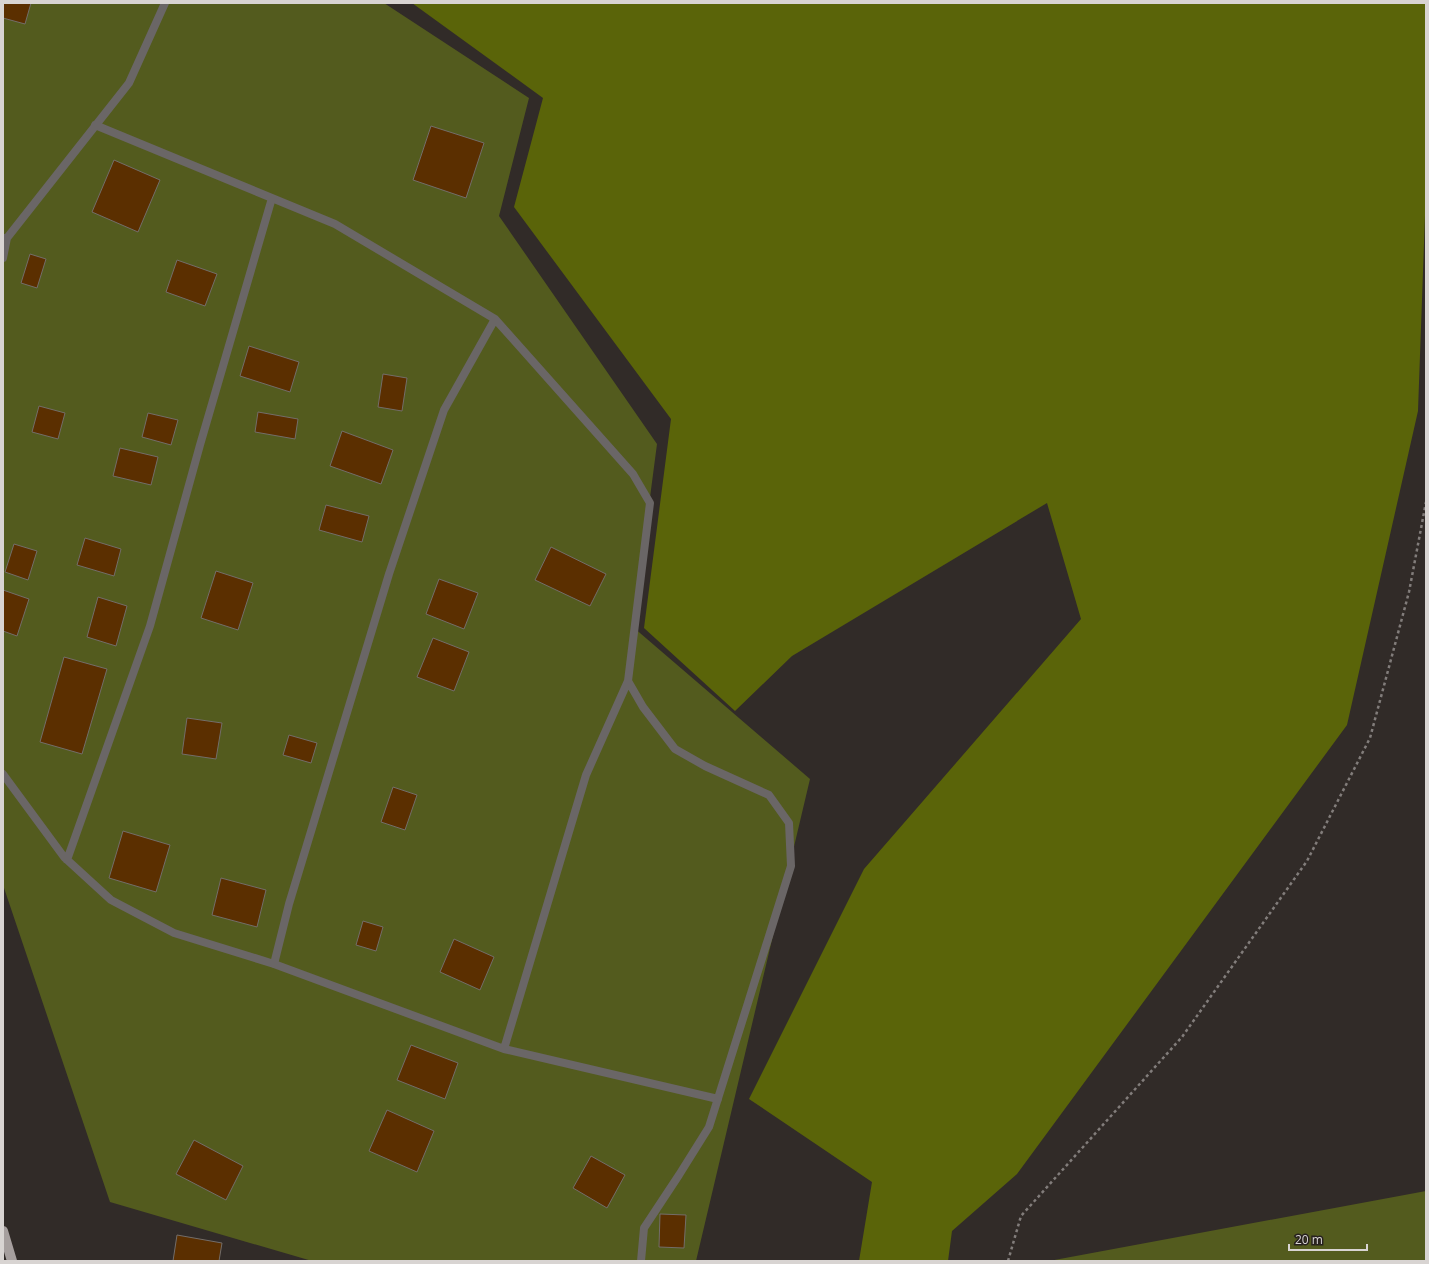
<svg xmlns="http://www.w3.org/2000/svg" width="1429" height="1264" viewBox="0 0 1429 1264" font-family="'Open Sans',sans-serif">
<rect width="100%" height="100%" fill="#312b28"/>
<path fill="#535b1e" d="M 3,3 L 384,3 L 529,98 L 499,216 L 657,444 L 633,627 L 810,779 L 696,1261 L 312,1261 L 110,1202 L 3,885 Z
M 1426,1191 L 1426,1261 L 1049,1261 Z"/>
<path fill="#5a6409" d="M 412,3 L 1426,3 L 1426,188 L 1418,411 L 1347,725 L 1017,1174 L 952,1231 L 948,1261 L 859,1261 L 872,1182 L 749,1099 L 864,869 L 1081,619 L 1047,503 L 792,656 L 735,711 L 644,628 L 671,419 L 514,207 L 543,98 Z"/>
<path fill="#5b2f00" stroke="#736d69" d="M 3,3 L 31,3 L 25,24 L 3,18 Z
M 431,126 L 484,143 L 466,198 L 413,180 Z
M 114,160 L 160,180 L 138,232 L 92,212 Z
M 30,254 L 46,259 L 37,288 L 21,283 Z
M 177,260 L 217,274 L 205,306 L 166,292 Z
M 249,346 L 299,362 L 290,392 L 240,376 Z
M 383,374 L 407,378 L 402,411 L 378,407 Z
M 39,406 L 65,413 L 58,439 L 32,432 Z
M 258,412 L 298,419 L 295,439 L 255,432 Z
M 148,413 L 178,420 L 171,445 L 142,437 Z
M 342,431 L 393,450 L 381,484 L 330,466 Z
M 120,448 L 158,457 L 151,485 L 113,476 Z
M 326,505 L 369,516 L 362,542 L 319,530 Z
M 85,538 L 121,549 L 114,576 L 77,565 Z
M 14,544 L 37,551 L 28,580 L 5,572 Z
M 551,547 L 606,574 L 590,606 L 535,580 Z
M 216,571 L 253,583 L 238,630 L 201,618 Z
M 439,579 L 478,593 L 464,629 L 426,614 Z
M 3,590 L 29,599 L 17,636 L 3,631 Z
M 98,597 L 127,606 L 116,646 L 87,637 Z
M 433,638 L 469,652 L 454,691 L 417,677 Z
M 64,657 L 107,669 L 82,754 L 40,742 Z
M 187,718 L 222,723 L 216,759 L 182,754 Z
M 289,735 L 317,743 L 311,763 L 283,755 Z
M 393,787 L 417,795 L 405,830 L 381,822 Z
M 123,831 L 170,845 L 156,892 L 109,878 Z
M 221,878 L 266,890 L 257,927 L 212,915 Z
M 363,921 L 383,927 L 376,951 L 356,945 Z
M 454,939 L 494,957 L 480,990 L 440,972 Z
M 411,1045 L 458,1063 L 445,1099 L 397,1080 Z
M 387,1110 L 434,1131 L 417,1172 L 369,1151 Z
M 194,1140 L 243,1166 L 226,1200 L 176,1174 Z
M 591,1156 L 625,1175 L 607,1208 L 573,1188 Z
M 660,1214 L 686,1215 L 684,1248 L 659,1247 Z
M 177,1235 L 222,1243 L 219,1261 L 173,1261 Z"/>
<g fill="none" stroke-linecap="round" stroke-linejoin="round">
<path stroke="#827d7b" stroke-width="2.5" stroke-dasharray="3 3" stroke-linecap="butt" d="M 1008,1261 L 1021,1216 L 1182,1037 L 1307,861 L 1370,738 L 1409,592 L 1426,502"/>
<path stroke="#6a6666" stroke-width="8" d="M 95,125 L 335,224 L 495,319 L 633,474 L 650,503 L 628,681 L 586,775 L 504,1049
M 3,238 L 7,238 L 129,83 L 165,3
M 3,258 L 7,238
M 628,681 L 643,707 L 675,749 L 705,766 L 769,795 L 789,823 L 791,866 L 709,1127 L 679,1175 L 644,1228 L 641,1261
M 3,774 L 64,857 L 111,900 L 174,933 L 274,964 L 504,1049 L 718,1099
M 67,860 L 150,626 L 200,445 L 272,198
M 274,964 L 289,904 L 389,574 L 444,410 L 495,319"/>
<path stroke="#a69f9e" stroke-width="10" d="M 3,1231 L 12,1261"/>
</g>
<rect width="1429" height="1264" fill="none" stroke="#d8d4d2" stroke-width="8"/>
<path d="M1289 1244v6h78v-6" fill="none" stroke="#d8d4d2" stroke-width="2"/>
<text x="1295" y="1244" font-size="12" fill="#d8d4d2" stroke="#27211f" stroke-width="3" paint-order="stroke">20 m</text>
</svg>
